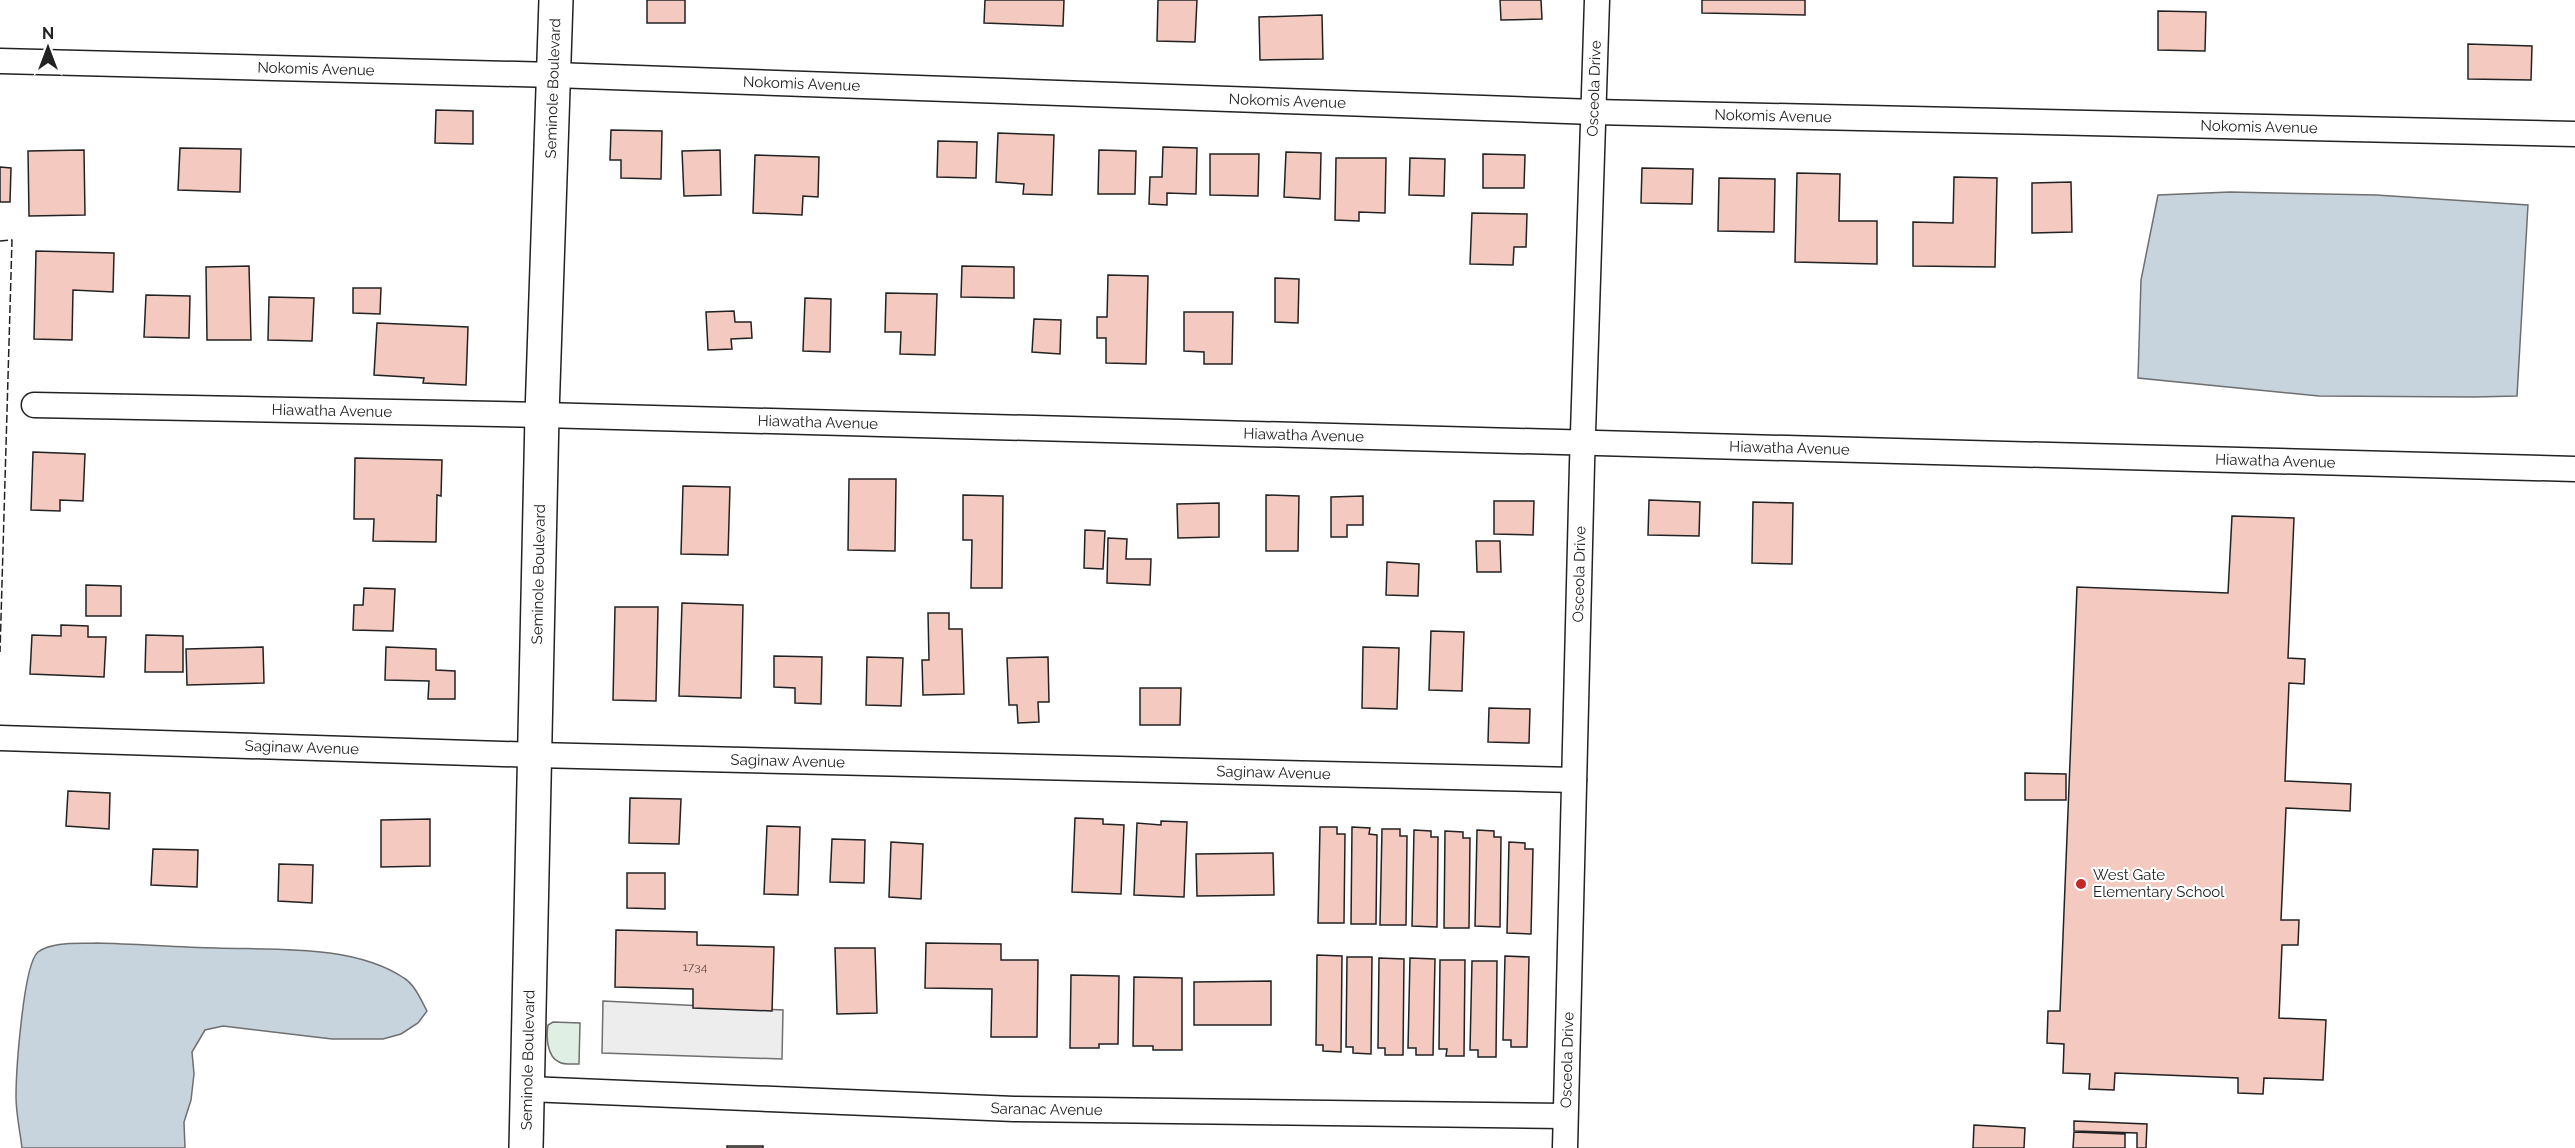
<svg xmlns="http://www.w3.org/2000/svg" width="2575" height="1148" viewBox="0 0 2575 1148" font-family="Raleway,sans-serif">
<rect width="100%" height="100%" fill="#fff"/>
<path fill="#e0efe3" stroke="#6f6f6f" stroke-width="1.5" d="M 553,1022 L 580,1023 L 579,1064 C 573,1064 564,1065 559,1062 C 547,1057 546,1036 548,1025 Z"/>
<path fill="#ededed" stroke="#6f6f6f" stroke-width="1.5" d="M 603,1001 L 783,1010 L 782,1059 L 602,1053 Z"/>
<path fill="#c7d3dd" stroke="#6f6f6f" stroke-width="1.5" d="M 2230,192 L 2376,195 L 2528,205 L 2517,396 L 2474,397 L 2319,396 L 2138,378 L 2141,280 L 2158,195 Z
M 97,943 C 137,944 176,947 216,948 C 273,950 354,944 404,978 C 415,985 421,1000 427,1011 L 418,1023 L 401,1034 L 383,1039 L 332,1039 L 223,1026 L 205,1030 L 192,1052 L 194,1074 L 191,1100 L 184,1122 L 185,1148 L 22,1148 C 20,1131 16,1114 16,1097 C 16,1074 23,964 38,952 C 53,941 79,944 97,943 Z"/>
<path fill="#f3c9c0" stroke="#222" stroke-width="1.5" d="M 647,0 L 685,0 L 685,23 L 647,23 Z
M 985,0 L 1064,0 L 1063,26 L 984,23 Z
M 1158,0 L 1197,0 L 1195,42 L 1157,41 Z
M 1500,0 L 1541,0 L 1542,19 L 1501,20 Z
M 1702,0 L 1805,0 L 1805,15 L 1702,13 Z
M 2158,11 L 2206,12 L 2205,51 L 2158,50 Z
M 1322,15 L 1323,59 L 1260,60 L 1259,17 Z
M 2468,44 L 2532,46 L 2531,80 L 2468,79 Z
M 436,110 L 473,111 L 473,144 L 435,143 Z
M 611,130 L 662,131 L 661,179 L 621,178 L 621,160 L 610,160 Z
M 998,133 L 1054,135 L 1052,195 L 1023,194 L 1024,184 L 996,182 Z
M 938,141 L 977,142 L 976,178 L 937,177 Z
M 1163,147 L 1197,148 L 1196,194 L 1167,193 L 1167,205 L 1149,204 L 1150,177 L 1162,177 Z
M 180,148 L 241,149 L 240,192 L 178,190 Z
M 84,150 L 85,215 L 29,216 L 28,151 Z
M 720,150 L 721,195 L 684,196 L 682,151 Z
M 1099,150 L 1136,151 L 1135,194 L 1098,194 Z
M 1286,152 L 1321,153 L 1320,199 L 1284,197 Z
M 1210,154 L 1259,154 L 1258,196 L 1210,195 Z
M 1483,154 L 1525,155 L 1524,188 L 1483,188 Z
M 755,155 L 819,157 L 818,197 L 803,196 L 802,215 L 753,213 Z
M 1336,158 L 1386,158 L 1385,213 L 1359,212 L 1359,221 L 1335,220 Z
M 1410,158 L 1445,159 L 1444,196 L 1409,195 Z
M 0,167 L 11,168 L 10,202 L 0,202 Z
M 1642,168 L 1693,169 L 1692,204 L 1641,203 Z
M 1797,173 L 1840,174 L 1839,221 L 1877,221 L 1877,264 L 1795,262 Z
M 1954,177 L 1997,178 L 1995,267 L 1913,266 L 1913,222 L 1953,223 Z
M 1719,178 L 1775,179 L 1774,232 L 1718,231 Z
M 2071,182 L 2072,232 L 2032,233 L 2032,183 Z
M 1472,213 L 1527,214 L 1526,247 L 1514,247 L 1513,265 L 1470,264 Z
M 36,251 L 114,253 L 113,292 L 73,290 L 72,340 L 34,339 Z
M 249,266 L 251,340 L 207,340 L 206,267 Z
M 962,266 L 1014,267 L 1014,298 L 961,297 Z
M 1108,275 L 1148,276 L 1146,364 L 1106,363 L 1106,338 L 1097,338 L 1097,317 L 1107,317 Z
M 1275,278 L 1299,279 L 1298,323 L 1275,322 Z
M 353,288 L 381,288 L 380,314 L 353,313 Z
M 886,293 L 937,294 L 935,355 L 900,354 L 901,332 L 885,332 Z
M 146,295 L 190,296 L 189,338 L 144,337 Z
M 269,297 L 314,298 L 312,341 L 268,340 Z
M 805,298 L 831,299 L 830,352 L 803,351 Z
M 734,311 L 735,322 L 751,322 L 752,338 L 731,339 L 732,349 L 708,350 L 706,312 Z
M 1184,312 L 1233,312 L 1232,364 L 1204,364 L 1204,352 L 1184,351 Z
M 1034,319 L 1061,320 L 1060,354 L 1032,352 Z
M 377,323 L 468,327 L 466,385 L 423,383 L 424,378 L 374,375 Z
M 33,452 L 85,454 L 83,501 L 60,500 L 60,511 L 31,510 Z
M 355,458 L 442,460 L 441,496 L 437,495 L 436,542 L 373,541 L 374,519 L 354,519 Z
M 849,479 L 896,479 L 895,551 L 848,550 Z
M 683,486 L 730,487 L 728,555 L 681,554 Z
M 963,495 L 1003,496 L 1002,588 L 971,588 L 972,540 L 963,540 Z
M 1266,495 L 1299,496 L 1298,551 L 1266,551 Z
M 1363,496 L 1363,525 L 1347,525 L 1347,537 L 1331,537 L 1331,497 Z
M 1649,500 L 1700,502 L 1699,536 L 1648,535 Z
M 1494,501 L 1534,501 L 1533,535 L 1494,534 Z
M 1753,502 L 1793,503 L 1792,564 L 1752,563 Z
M 1219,503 L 1219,537 L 1178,538 L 1177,504 Z
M 2232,516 L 2294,518 L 2288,658 L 2305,659 L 2304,684 L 2289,683 L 2285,781 L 2351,784 L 2350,811 L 2286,808 L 2281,920 L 2299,920 L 2298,945 L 2282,945 L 2279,1018 L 2326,1020 L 2323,1080 L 2264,1078 L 2263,1094 L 2238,1093 L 2238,1078 L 2115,1073 L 2114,1090 L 2089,1089 L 2090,1074 L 2063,1073 L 2064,1044 L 2047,1043 L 2048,1011 L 2060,1011 L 2077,587 L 2228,593 Z
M 1085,530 L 1105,531 L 1103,569 L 1084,568 Z
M 1108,538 L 1127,539 L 1126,559 L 1151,559 L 1150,585 L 1107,583 Z
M 1476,541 L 1500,541 L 1501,572 L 1477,572 Z
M 1387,562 L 1419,564 L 1418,596 L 1386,595 Z
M 86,585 L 121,586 L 121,616 L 86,616 Z
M 364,588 L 395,589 L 393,631 L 353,630 L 354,605 L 363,605 Z
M 682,603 L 743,605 L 741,698 L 679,696 Z
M 615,607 L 658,607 L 656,701 L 613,700 Z
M 928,613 L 949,613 L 949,629 L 962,629 L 964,694 L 923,695 L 922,660 L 929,660 Z
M 61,625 L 88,626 L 88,637 L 106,637 L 104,677 L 30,674 L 32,635 L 61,636 Z
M 1431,631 L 1464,632 L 1462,691 L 1429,690 Z
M 146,635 L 183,636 L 183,672 L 145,672 Z
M 263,647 L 264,683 L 187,685 L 186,649 Z
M 386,647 L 436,649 L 436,670 L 455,671 L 455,699 L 428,699 L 429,681 L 385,680 Z
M 1363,647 L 1399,648 L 1397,709 L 1362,708 Z
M 774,656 L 822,657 L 821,704 L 795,703 L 795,688 L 774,687 Z
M 867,657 L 903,658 L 901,706 L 866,705 Z
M 1048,657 L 1049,702 L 1038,702 L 1039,722 L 1018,723 L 1017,705 L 1009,705 L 1007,658 Z
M 1140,688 L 1181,688 L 1180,725 L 1140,725 Z
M 1489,708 L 1530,709 L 1529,743 L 1488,742 Z
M 2025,773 L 2066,774 L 2066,800 L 2025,800 Z
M 68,791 L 110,793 L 109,829 L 66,826 Z
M 630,798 L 681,799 L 679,844 L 629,843 Z
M 1075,818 L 1103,819 L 1103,824 L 1124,825 L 1121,894 L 1072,892 Z
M 430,819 L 430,866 L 381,867 L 381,820 Z
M 1161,821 L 1187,822 L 1184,897 L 1134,895 L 1137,823 L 1161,825 Z
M 767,826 L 800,827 L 798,895 L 764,894 Z
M 1320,827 L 1337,827 L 1337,834 L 1345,834 L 1344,923 L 1318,923 Z
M 1352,827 L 1370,828 L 1369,834 L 1377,835 L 1376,924 L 1351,924 Z
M 1382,829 L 1400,829 L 1400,836 L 1407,836 L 1406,925 L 1380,925 Z
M 1414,830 L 1431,831 L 1431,837 L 1438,837 L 1437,927 L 1412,926 Z
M 1477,830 L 1494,831 L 1494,837 L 1501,837 L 1500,927 L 1475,926 Z
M 1445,831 L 1463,832 L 1463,838 L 1470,838 L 1469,928 L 1444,928 Z
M 832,839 L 865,840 L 864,883 L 830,882 Z
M 891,842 L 923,844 L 921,899 L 889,897 Z
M 1509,842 L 1525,843 L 1525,849 L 1533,849 L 1531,934 L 1507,933 Z
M 153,849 L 198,850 L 197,887 L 151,885 Z
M 1273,853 L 1274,895 L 1197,896 L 1196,854 Z
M 279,864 L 313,865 L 312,903 L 278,901 Z
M 627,873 L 665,873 L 665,909 L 627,908 Z
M 616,930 L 697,932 L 697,945 L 774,947 L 772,1011 L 693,1008 L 693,989 L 615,987 Z
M 926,943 L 1001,944 L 1001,960 L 1038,960 L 1037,1037 L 991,1037 L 992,989 L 925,988 Z
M 835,948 L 875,948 L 877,1013 L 837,1014 Z
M 1317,955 L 1342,956 L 1341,1052 L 1323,1051 L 1323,1045 L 1316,1045 Z
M 1505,956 L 1529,957 L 1527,1047 L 1511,1047 L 1511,1040 L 1503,1040 Z
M 1347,957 L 1372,957 L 1371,1054 L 1353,1053 L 1353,1047 L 1346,1047 Z
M 1379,958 L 1404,959 L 1403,1055 L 1385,1055 L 1385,1048 L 1378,1048 Z
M 1410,958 L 1435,959 L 1433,1055 L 1416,1055 L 1416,1048 L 1408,1048 Z
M 1440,960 L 1465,960 L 1464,1056 L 1446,1056 L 1447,1049 L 1439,1049 Z
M 1472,961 L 1497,961 L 1496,1057 L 1478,1057 L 1478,1050 L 1470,1050 Z
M 1071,975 L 1119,976 L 1118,1044 L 1099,1044 L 1099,1048 L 1070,1048 Z
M 1134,977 L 1182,978 L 1182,1050 L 1153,1050 L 1153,1046 L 1133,1046 Z
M 1271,981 L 1271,1025 L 1194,1025 L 1194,982 Z
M 2074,1121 L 2147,1124 L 2146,1148 L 2137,1148 L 2137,1133 L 2074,1131 Z
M 1974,1125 L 2025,1128 L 2024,1148 L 1973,1148 Z
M 2074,1132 L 2125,1134 L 2125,1148 L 2073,1148 Z
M 727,1146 L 763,1146 L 763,1148 L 727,1148 Z"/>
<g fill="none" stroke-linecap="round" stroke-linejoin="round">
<defs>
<g id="street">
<path id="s1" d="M 0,61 L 554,75 L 1594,112 L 2575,134"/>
<path id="s2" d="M 34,405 L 542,415 L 2575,469"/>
<path id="s3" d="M 0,738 L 536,755 L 1574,780"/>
<path id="s4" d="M 528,1089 L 1014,1109 L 1565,1116"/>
<path id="s5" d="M 1565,1148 L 1582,464 L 1597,0"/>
</g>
<g id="secondary">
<path id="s6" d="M 526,1148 L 542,415 L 556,0"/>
</g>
</defs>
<use href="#street" stroke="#222" stroke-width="27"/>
<use href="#secondary" stroke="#222" stroke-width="36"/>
<use href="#street" stroke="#fff" stroke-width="24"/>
<use href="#secondary" stroke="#fff" stroke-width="33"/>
<path stroke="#222" stroke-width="1.5" stroke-dasharray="8 3" stroke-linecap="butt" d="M 0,241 L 12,240 L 0,652"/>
</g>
<circle fill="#c62828" stroke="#fff" stroke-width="2" cx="2081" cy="884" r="6"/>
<g text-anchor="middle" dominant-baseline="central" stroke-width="4.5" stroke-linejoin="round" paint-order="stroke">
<g font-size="12" fill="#564c4a">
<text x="695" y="967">1734</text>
</g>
<g font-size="15" fill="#222" stroke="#fff">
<text stroke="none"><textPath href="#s1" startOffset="316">Nokomis Avenue</textPath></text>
<text stroke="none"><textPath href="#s1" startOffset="802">Nokomis Avenue</textPath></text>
<text stroke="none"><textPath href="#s6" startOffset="1060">Seminole Boulevard</textPath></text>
<text stroke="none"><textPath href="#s5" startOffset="1060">Osceola Drive</textPath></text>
<text stroke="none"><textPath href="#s1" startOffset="1288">Nokomis Avenue</textPath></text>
<text stroke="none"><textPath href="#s1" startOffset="1774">Nokomis Avenue</textPath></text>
<text stroke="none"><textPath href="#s1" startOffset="2260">Nokomis Avenue</textPath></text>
<text stroke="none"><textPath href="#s2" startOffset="298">Hiawatha Avenue</textPath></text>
<text stroke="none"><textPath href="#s2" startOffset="784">Hiawatha Avenue</textPath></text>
<text stroke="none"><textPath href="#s2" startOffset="1270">Hiawatha Avenue</textPath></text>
<text stroke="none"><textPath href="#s2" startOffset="1756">Hiawatha Avenue</textPath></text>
<text stroke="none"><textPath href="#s2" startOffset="2242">Hiawatha Avenue</textPath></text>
<text stroke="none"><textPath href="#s6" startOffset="574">Seminole Boulevard</textPath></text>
<text stroke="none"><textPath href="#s5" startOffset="574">Osceola Drive</textPath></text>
<text stroke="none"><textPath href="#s3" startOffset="302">Saginaw Avenue</textPath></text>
<text stroke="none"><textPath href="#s3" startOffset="788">Saginaw Avenue</textPath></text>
<text stroke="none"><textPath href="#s3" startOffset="1274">Saginaw Avenue</textPath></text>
<text stroke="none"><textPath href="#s6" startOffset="88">Seminole Boulevard</textPath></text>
<text stroke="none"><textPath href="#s5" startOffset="88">Osceola Drive</textPath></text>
<text stroke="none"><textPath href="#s4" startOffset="519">Saranac Avenue</textPath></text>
</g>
<g font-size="15" fill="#222" stroke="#fff" text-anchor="start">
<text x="2093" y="875">West Gate<tspan x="2093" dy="17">Elementary School</tspan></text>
</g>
</g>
<g transform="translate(48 48)" stroke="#ffffff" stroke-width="4.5" paint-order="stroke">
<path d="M0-4.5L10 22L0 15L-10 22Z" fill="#222222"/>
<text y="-9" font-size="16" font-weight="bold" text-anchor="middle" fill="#222222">N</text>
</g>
</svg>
